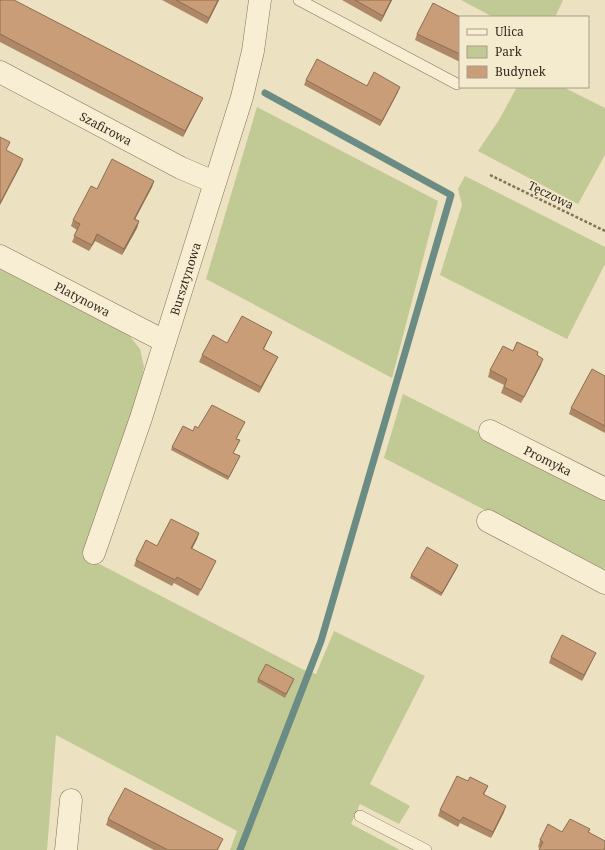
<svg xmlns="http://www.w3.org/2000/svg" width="605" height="850" viewBox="0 0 605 850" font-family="'Noto Serif',serif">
<rect width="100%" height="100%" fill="#ece1c0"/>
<path fill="#c1c995" d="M 461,0 L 563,0 L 555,17 L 493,17 Z
M 517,87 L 563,87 L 605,108 L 605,155 L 578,204 L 478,151 L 499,120 Z
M 257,107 L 438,201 L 392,378 L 206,279 Z
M 465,176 L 605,247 L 605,264 L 567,339 L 440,275 L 462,205 L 458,189 Z
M 0,266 L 128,334 L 140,349 L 144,367 L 136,405 L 82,555 L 302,669 L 316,674 L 334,631 L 425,676 L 370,784 L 410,806 L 399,824 L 360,804 L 351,824 L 400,850 L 230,850 L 237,831 L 56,735 L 47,850 L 0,850 Z
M 403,394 L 605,496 L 605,572 L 384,458 Z"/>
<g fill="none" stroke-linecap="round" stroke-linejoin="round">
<path stroke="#6b8c85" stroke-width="7" d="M 240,850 L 321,641 L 451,195 L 265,93"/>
<defs>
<path id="lane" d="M 299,0 L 457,84
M 360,816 L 426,850"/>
<g id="street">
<path id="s1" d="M 0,72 L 181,168 L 214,182"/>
<path id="s2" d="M 0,256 L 164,341"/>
<path id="s3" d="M 490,431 L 605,489"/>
<path d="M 488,521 L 605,583"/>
<path id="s4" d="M 94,553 L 141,418 L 242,97 L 253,51 L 260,0"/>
<path d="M 66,850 L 71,800"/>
</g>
</defs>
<use href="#lane" stroke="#847259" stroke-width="12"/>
<use href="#street" stroke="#847259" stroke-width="23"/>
<path stroke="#847259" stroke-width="2.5" stroke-dasharray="3 2" stroke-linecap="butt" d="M 490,175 L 605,231"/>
<use href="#lane" stroke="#f7eed3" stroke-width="11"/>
<use href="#street" stroke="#f7eed3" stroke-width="22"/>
</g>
<path fill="#ad8766" d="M 0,0 L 203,98 L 200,104 L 183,137 L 0,42 Z
M 162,0 L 219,0 L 207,24 Z
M 342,0 L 392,0 L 381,22 Z
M 460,17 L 460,62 L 415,40 L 417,34 Z
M 306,80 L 367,86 L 398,92 L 380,126 L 304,85 Z
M 154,181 L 152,187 L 135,219 L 139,221 L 137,228 L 122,255 L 95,241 L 89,251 L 72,242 L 77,230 L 71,226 L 73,220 L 97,189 Z
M 272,332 L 269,338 L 264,349 L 278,357 L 275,363 L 259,393 L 199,362 L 202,355 L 227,343 Z
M 513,351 L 538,352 L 537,356 L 541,365 L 521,403 L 501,393 L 504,385 L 488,377 L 490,370 Z
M 605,376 L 605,433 L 569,414 L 571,408 Z
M 243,425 L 236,439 L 240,440 L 233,453 L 240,456 L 228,480 L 171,450 L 172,447 L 198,428 Z
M 199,533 L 197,539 L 192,549 L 213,567 L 198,596 L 174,583 L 172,586 L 134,566 L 136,560 L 157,546 Z
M 457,568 L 441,596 L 410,578 L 411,575 Z
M 596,653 L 582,681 L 549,663 L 551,657 Z
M 258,679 L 293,682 L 285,698 L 257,682 Z
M 468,781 L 488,786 L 484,795 L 504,812 L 491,838 L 460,823 L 458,827 L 438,816 L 440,810 Z
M 108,819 L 223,839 L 218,850 L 154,850 L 106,825 Z
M 590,829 L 589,832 L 605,849 L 604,850 L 540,848 L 538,847 L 540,840 L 562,832 Z"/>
<path fill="#8d6e53" d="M 218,0 L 219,0 L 207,24 L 209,18 Z
M 391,0 L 392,0 L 381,22 L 383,16 Z
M 400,87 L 398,92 L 380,126 L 382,121 Z
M 203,98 L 200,104 L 183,137 L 185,131 Z
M 23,159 L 21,165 L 0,205 L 0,203 Z
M 154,181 L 152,187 L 132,225 L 134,219 Z
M 139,221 L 137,228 L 122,255 L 124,249 Z
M 97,234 L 95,241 L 89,251 L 92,245 Z
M 272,332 L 269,338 L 261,355 L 263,349 Z
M 278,357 L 275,363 L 259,393 L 261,387 Z
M 543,359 L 541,365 L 521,403 Z
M 199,533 L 197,539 L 189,554 L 191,548 Z
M 458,565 L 457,568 L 441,596 L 442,593 Z
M 596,653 L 582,681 L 584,675 Z
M 506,806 L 504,812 L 491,838 L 493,832 Z"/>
<path fill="#c99d77" stroke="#8d6e53" d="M 0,0 L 14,0 L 203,98 L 185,131 L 0,34 Z
M 176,0 L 218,0 L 209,18 Z
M 355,0 L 391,0 L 383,16 Z
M 433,3 L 460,17 L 460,54 L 417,34 Z
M 317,59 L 367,86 L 374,72 L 400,87 L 382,121 L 306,80 Z
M 0,137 L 10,142 L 6,150 L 23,159 L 0,203 Z
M 112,159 L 154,181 L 134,219 L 139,221 L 124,249 L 97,234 L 92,245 L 74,236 L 80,224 L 73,220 L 91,186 L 97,189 Z
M 242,316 L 272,332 L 263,349 L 278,357 L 261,387 L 202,355 L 213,335 L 227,343 Z
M 517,342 L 538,352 L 537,355 L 543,359 L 524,397 L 504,387 L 507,379 L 490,370 L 503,346 L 513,351 Z
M 592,369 L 605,376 L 605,426 L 571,408 Z
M 212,405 L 245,422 L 236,439 L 240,440 L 233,453 L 240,456 L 229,477 L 172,447 L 183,426 L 193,431 L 195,426 L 198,428 Z
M 171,519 L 199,533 L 191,548 L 216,561 L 201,590 L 177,577 L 175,580 L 136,560 L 146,540 L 157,546 Z
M 427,547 L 458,565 L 442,593 L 411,575 Z
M 562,635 L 596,653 L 584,675 L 551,657 Z
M 266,664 L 294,679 L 286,694 L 258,679 Z
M 457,776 L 468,781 L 470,777 L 488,786 L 483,794 L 506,806 L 493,832 L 463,817 L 460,821 L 440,810 Z
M 125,788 L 223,839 L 217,850 L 168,850 L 108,819 Z
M 570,819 L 590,829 L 588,832 L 605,841 L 605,847 L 604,850 L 539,850 L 543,842 L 540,840 L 548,824 L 562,832 Z"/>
<g text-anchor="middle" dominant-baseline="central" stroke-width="3" stroke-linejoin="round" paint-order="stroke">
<g font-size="12" fill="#34291d" stroke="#f4ebcf">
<text stroke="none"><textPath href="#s1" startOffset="120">Szafirowa</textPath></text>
<text transform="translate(551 195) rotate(26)">Tęczowa</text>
<text stroke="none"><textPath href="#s4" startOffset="289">Bursztynowa</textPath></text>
<text stroke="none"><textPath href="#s2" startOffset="93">Platynowa</textPath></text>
<text stroke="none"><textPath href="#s3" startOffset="65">Promyka</textPath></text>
</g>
</g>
<rect x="459" y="16" width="130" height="72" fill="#f4ebcf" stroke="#a79d88"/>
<rect x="467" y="29" width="20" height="6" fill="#f7eed3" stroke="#a79d88"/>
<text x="495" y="36" font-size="12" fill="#34291d">Ulica</text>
<rect x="467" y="46" width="20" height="12" fill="#c1c995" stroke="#a79d88"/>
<text x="495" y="56" font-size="12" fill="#34291d">Park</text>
<rect x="467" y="66" width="20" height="12" fill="#c99d77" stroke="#a79d88"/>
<text x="495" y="76" font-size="12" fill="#34291d">Budynek</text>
</svg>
